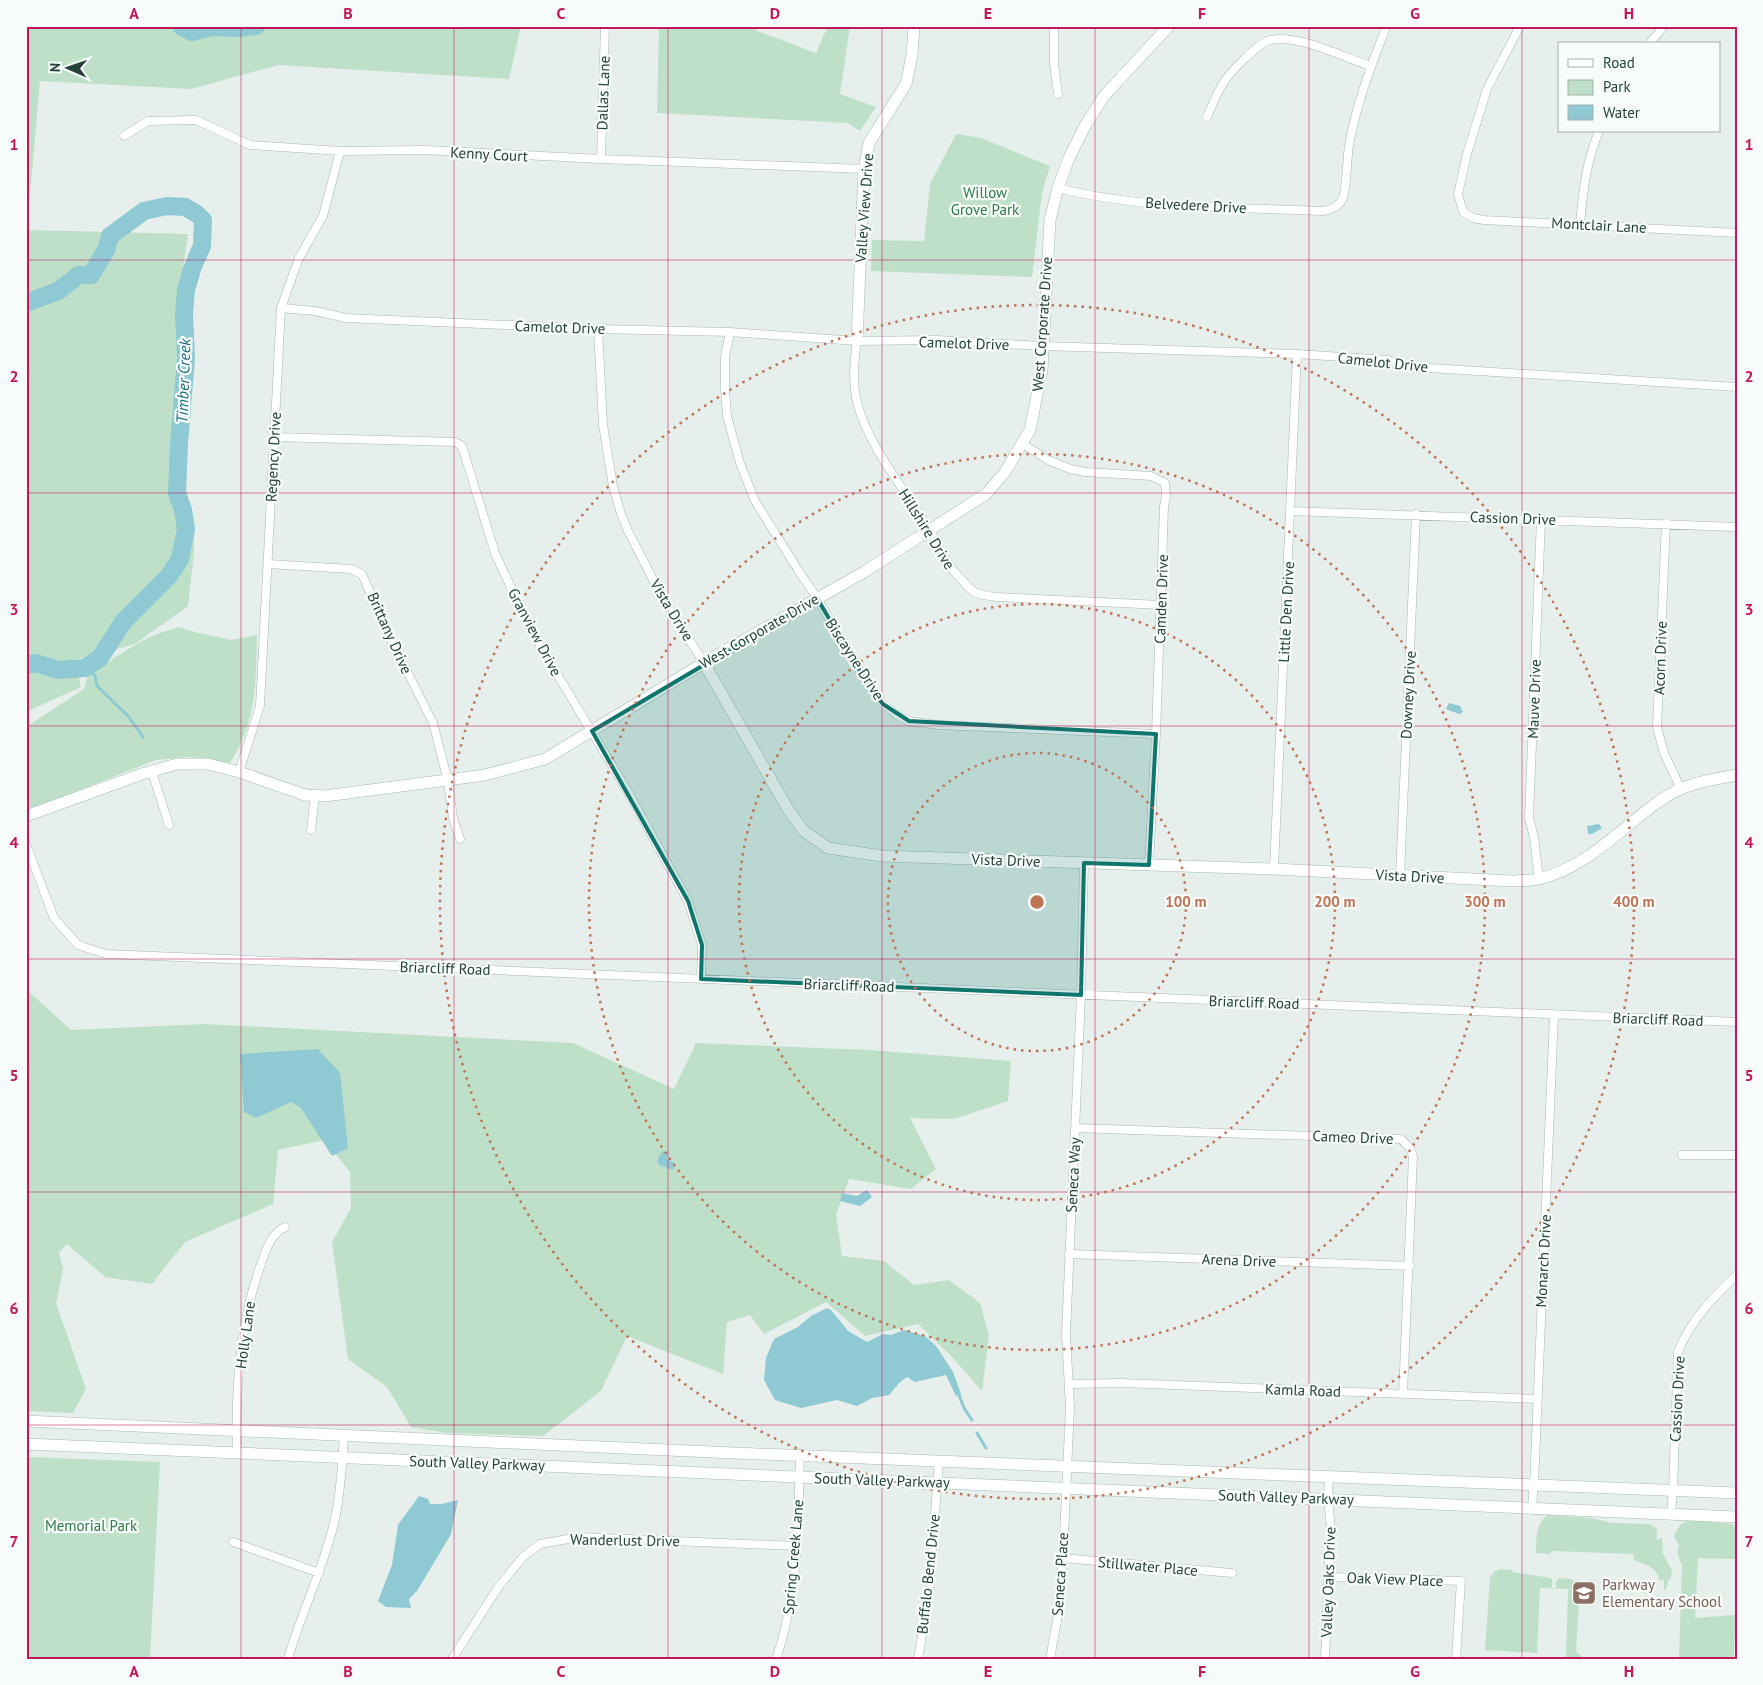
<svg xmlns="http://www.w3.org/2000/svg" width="1763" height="1685" viewBox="0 0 1763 1685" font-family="'PT Sans',sans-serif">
<rect width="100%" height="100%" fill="#e6efeb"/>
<path fill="#bfe0c8" d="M 26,26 L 521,26 L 509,79 L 278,65 L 191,89 L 40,81 L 30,195 L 26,195 Z
M 659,26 L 752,26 L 757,31 L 816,53 L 828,26 L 850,26 L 840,94 L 876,107 L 860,131 L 848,123 L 657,113 Z
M 956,134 L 981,138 L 1050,166 L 1042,193 L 1032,277 L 871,271 L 872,240 L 924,241 L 930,184 Z
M 26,230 L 188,234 L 178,302 L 177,381 L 169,472 L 187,495 L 194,526 L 194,552 L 188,606 L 135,644 L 75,660 L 81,687 L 26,712 Z
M 179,627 L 194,632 L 231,640 L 257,635 C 256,681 257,722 230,763 L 190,757 L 156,760 L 26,811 L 26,727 L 84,689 L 87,677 C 115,657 145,635 179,627 Z
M 26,989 L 71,1030 L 205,1024 L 573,1043 L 674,1089 L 696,1043 L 869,1050 L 1011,1061 L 1008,1101 L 954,1119 L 910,1118 L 936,1169 L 911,1189 L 849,1179 L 836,1215 L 842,1256 L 884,1261 L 914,1285 L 949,1280 L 980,1303 L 989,1336 L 982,1391 L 953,1358 L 918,1324 L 865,1336 L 826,1302 L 764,1334 L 750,1315 L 727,1322 L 723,1374 L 627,1336 L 601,1391 L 543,1436 L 447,1433 L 411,1427 L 387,1387 L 348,1359 L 332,1242 L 351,1208 L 350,1172 L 324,1140 L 278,1150 L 273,1204 L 185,1242 L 152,1284 L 105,1277 L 67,1244 L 59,1253 L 63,1269 L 56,1303 L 86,1389 L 73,1413 L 26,1411 Z
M 26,1457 L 160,1462 L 150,1659 L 26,1659 Z
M 1547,1515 L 1592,1518 L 1612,1523 L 1650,1524 L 1656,1528 L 1658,1532 L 1656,1532 L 1657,1540 L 1662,1538 L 1663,1554 L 1672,1570 L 1671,1578 L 1668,1581 L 1666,1590 L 1664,1590 L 1664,1580 L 1659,1580 C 1658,1567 1644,1564 1634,1560 L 1633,1554 L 1552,1551 L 1550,1554 L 1536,1553 C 1536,1539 1536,1525 1547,1515 Z
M 1687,1520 L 1733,1524 L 1737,1534 L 1737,1557 L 1733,1559 L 1698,1558 L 1695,1618 L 1735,1615 L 1734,1659 L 1679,1659 L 1682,1566 L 1677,1552 L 1679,1546 L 1674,1535 L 1680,1525 Z
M 1502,1569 L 1512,1570 L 1512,1572 L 1551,1578 L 1552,1579 L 1552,1588 L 1556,1588 L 1556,1581 L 1559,1578 L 1571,1579 L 1580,1587 L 1576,1651 L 1584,1659 L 1566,1659 L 1568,1589 L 1540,1588 L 1537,1653 L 1485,1650 L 1490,1577 L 1495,1571 Z"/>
<path fill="#8ec9d4" d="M 1449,703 L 1460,706 L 1463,712 L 1459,714 L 1446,709 Z
M 1599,824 L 1602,828 L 1592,834 L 1588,834 L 1587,826 Z
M 318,1049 L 340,1073 L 348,1148 L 332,1156 L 301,1108 L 291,1102 L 256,1118 L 244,1112 L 240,1054 Z
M 662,1151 L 669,1153 L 666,1159 L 675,1163 L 673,1170 L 659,1165 L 657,1161 Z
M 867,1190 L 872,1197 L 860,1206 L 840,1201 L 842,1193 L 857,1196 Z
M 827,1308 L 831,1310 L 848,1331 L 867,1342 L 883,1334 L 891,1335 L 904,1330 L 925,1336 L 936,1346 L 953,1372 L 961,1394 L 956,1396 L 946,1375 L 915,1382 L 907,1377 L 899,1383 L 889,1395 L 872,1398 L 857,1406 L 837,1400 L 801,1408 L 775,1400 L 764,1380 L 766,1358 L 774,1339 L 798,1327 L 811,1316 Z
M 419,1496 L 428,1499 L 430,1504 L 442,1504 L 458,1500 L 451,1534 L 417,1591 L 409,1599 L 411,1608 L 386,1607 L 378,1601 L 392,1565 L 398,1525 Z"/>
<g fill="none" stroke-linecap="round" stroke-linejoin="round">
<path stroke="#8ec9d4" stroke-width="3" d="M 89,666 L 95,676 L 97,686 L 129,717 L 143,737
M 959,1395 L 964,1408 L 972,1420
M 977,1433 L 986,1448"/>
<path stroke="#8ec9d4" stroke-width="18" d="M 181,26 L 192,32 L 212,27 L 239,28 L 256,26
M 26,303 L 58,291 L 79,275 L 91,275 L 106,250 L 110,236 L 144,211 L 167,206 L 185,207 L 197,214 L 203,220 L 202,246 L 192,269 L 186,290 L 184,314 L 186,358 L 179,444 L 177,493 L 183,510 L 186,529 L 180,559 L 169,576 L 123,622 L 100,658 L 85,668 L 58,670 L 36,663 L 26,665"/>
<defs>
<path id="street" d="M 1054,26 L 1054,64 L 1058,94
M 1520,26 L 1487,89 L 1467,154 L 1458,194 L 1463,212 L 1473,218 L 1484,220 L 1737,233
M 1649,44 L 1664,26
M 1207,117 C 1212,106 1216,95 1222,85 C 1228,74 1258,43 1270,40 C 1298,34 1343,57 1370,66
M 124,136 L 148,121 L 196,120 L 250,145 L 340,151 L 426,150 L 601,159 L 864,169
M 601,159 L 605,26
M 1058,188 C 1144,210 1237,207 1325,211 C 1332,209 1340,206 1343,198 C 1348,180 1346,159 1350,140 C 1358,100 1371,64 1387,26
M 1580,224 C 1583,192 1586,162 1599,131
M 281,308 L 315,311 L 346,318 L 598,329 L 730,332 L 857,341 L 936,340 L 1042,346 L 1297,354 L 1388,360 L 1413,367 L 1737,387
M 598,329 L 603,425 L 613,486 L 621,514 L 628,531 L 663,599 L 704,663
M 730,332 L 725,357 L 725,389 L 727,416 L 740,463 L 755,501 L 798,570 L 817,598 L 870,688 L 883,704 L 900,717 L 909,721 L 938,725 L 1156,734
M 857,341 C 854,361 852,382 857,402 C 870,451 905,488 930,531 C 941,550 946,565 963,581 C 966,585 970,589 974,592 C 979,595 989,596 996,597 L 1161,605
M 274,437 L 455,442 L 462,446 L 495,553 L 519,605 L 542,649 L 628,792 L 688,901 L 702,945 L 701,979
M 1023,444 L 1048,460 L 1070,469 L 1085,472 L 1151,476 L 1165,483 L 1166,496 L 1164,507 L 1156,734 L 1149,865
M 1290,511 L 1737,527
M 1666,523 L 1657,727 L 1664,753 L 1681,789
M 268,564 L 351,569 L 362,574 L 387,631 L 433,723 L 448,781 L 453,818 L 460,839
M 152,772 L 169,825
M 239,772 L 260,706 L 281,308 L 299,258 L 323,216 L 340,151
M 311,830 L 315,795
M 26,844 L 54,918 L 78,945 L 106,954 L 1737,1022
M 1274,869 L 1297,354
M 1400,875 L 1416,514
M 1539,879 L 1534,837 L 1529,818 L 1541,519
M 1075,1128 L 1401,1139 L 1410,1148 L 1413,1156 L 1403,1394
M 1682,1155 L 1737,1155
M 1069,1254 L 1410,1266
M 1069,1384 L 1121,1383 L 1537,1399
M 237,1453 C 235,1390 239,1324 261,1264 C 266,1250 271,1233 285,1227
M 1532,1508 L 1534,1485 L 1554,1015
M 1671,1513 L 1673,1490 L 1678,1352 C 1690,1321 1713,1297 1737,1275
M 233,1542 L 319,1573
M 1063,1558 L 1232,1573
M 1329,1577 L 1461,1581 L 1456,1659
M 288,1659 C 301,1613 323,1570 334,1523 C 341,1497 342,1462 344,1435
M 452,1659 L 499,1586 L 523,1557 L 540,1544 L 579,1537 L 797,1546
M 776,1659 C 799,1594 798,1522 800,1454
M 918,1659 L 929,1594 L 939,1460
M 1050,1659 L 1058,1615 L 1063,1558 L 1070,1407 L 1066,1334 L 1081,995 L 1084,863
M 1325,1659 L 1329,1561 L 1332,1538 L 1328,1499 L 1329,1476"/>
<path id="secondary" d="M 857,341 L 864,169 L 869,143 L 906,84 L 912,55 L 914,26
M 704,663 L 789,811 L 804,831 L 828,848 L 882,856 L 1274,869 L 1512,881 C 1521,880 1531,881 1539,879 C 1586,868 1620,829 1658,802 C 1682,784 1708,780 1737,775
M 26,816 L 142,774 L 177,764 L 208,764 L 239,772 L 305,795 L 325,796 L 485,775 L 545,759 L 704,663 L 864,572 L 986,494 L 1005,472 L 1030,430 L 1042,370 L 1050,220 L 1058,188 L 1069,158 L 1085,126 L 1104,96 L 1169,26
M 26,1421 L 734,1453 L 1737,1493
M 26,1444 L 1737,1517"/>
</defs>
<use href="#street" stroke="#a8b8b2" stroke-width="9"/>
<use href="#secondary" stroke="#a4bbb3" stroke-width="12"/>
<use href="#street" stroke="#fff" stroke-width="8"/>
<use href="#secondary" stroke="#fff" stroke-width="11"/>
</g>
<path fill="#0f766e" fill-opacity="0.2" stroke="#0f766e" stroke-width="4" stroke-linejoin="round" d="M 817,598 L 870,688 L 883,704 L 909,721 L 1156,734 L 1149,865 L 1084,863 L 1081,995 L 701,979 L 702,945 L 688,901 L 592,731 Z"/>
<path fill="none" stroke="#c2185b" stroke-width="1" stroke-opacity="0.55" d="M 241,26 L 241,1659M 454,26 L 454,1659M 668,26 L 668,1659M 882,26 L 882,1659M 1095,26 L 1095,1659M 1309,26 L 1309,1659M 1522,26 L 1522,1659M 26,260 L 1737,260M 26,493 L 1737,493M 26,726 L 1737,726M 26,959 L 1737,959M 26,1192 L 1737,1192M 26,1425 L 1737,1425"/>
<g fill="none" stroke="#c07456" stroke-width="2.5" stroke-dasharray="2.5 5">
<circle cx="1037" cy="902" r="149"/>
<circle cx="1037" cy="902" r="298"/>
<circle cx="1037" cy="902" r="448"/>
<circle cx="1037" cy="902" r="597"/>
</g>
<defs>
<symbol id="school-square" viewBox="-11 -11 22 22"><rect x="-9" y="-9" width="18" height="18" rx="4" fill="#8d6e63" stroke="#f7fbf9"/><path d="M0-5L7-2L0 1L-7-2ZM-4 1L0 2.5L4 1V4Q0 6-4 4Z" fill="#fff"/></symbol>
</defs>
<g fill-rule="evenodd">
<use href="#school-square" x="1570" y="1579" width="28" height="28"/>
</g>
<g text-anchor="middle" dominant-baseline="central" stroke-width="4.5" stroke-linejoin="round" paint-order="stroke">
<g font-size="15" fill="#24423a" stroke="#f7fbf9">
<text transform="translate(603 93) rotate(-88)">Dallas Lane</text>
<text transform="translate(489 154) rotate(3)">Kenny Court</text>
<text transform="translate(1196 205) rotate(3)">Belvedere Drive</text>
<text transform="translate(864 208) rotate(-86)">Valley View Drive</text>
<text transform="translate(1599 225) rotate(3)">Montclair Lane</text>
<text transform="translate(1042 324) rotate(-86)">West Corporate Drive</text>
<text transform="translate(560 327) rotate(2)">Camelot Drive</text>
<text transform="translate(964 343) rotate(2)">Camelot Drive</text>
<text transform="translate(1383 362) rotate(6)">Camelot Drive</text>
<text transform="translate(273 457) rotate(-87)">Regency Drive</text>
<text transform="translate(1513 518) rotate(2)">Cassion Drive</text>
<text transform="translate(927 529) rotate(58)">Hillshire Drive</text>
<text transform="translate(1161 599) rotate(-88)">Camden Drive</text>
<text transform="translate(672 610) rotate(59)">Vista Drive</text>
<text transform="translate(1286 612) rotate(-87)">Little Den Drive</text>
<text transform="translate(759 631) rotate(-30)">West Corporate Drive</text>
<text transform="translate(535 632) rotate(62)">Granview Drive</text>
<text transform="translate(390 633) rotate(66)">Brittany Drive</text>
<text transform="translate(1660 658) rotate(-88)">Acorn Drive</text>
<text transform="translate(855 659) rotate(57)">Biscayne Drive</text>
<text transform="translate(1408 695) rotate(-87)">Downey Drive</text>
<text transform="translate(1534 699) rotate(-88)">Mauve Drive</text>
<text transform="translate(1006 860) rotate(2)">Vista Drive</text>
<text transform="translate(1410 876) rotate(3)">Vista Drive</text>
<text transform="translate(445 968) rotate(2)">Briarcliff Road</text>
<text transform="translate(849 985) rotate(2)">Briarcliff Road</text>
<text transform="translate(1254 1002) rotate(2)">Briarcliff Road</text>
<text transform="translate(1658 1019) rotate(2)">Briarcliff Road</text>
<text transform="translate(1353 1137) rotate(2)">Cameo Drive</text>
<text transform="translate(1073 1175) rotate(-87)">Seneca Way</text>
<text transform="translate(1239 1260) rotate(2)">Arena Drive</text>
<text transform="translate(1543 1261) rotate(-87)">Monarch Drive</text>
<text transform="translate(245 1335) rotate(-82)">Holly Lane</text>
<text transform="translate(1303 1390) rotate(2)">Kamla Road</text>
<text transform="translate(1677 1399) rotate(-87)">Cassion Drive</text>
<text transform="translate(477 1463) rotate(2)">South Valley Parkway</text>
<text transform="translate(882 1480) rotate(2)">South Valley Parkway</text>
<text transform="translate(1286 1497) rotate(2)">South Valley Parkway</text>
<text transform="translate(625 1540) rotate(1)">Wanderlust Drive</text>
<text transform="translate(793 1557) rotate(-85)">Spring Creek Lane</text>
<text transform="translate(1148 1566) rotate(5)">Stillwater Place</text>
<text transform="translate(928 1574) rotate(-84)">Buffalo Bend Drive</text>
<text transform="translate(1060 1574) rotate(-86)">Seneca Place</text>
<text transform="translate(1395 1579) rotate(2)">Oak View Place</text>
<text transform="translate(1328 1582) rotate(-88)">Valley Oaks Drive</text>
</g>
<g font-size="15" fill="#2d7a4b" stroke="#f7fbf9">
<text x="985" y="192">Willow<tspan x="985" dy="17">Grove Park</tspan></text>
<text x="91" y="1525">Memorial Park</text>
</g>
<g font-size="15" fill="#785e54" stroke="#f7fbf9" text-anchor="start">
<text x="1602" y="1584">Parkway<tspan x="1602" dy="17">Elementary School</tspan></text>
</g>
<g font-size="16" font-style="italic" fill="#1c6f80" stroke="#f7fbf9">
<text transform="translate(183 381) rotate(-88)">Timber Creek</text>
</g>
</g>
<circle cx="1037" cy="902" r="8" fill="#c07456" stroke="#f7fbf9" stroke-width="2.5"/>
<g font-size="15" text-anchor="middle" font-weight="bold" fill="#c07456" stroke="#f7fbf9" stroke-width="4.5" stroke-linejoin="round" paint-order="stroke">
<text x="1186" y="907">100 m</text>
<text x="1335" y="907">200 m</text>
<text x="1485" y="907">300 m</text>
<text x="1634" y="907">400 m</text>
</g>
<rect width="1763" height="1685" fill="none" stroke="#f7fbf9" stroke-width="55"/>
<rect x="1558" y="42" width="162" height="90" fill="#f7fbf9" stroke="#a3b1ad"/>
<rect x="1568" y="59" width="25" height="8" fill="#ffffff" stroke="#a3b1ad"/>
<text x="1603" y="68" font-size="15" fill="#24423a">Road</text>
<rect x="1568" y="80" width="25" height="15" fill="#bfe0c8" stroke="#a3b1ad"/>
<text x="1603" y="92" font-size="15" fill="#24423a">Park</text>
<rect x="1568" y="105" width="25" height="15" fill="#8ec9d4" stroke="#a3b1ad"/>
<text x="1603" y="118" font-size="15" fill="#24423a">Water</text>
<g transform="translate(68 68) rotate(272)" stroke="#f7fbf9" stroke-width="4" paint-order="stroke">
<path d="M0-4L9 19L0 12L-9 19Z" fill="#24423a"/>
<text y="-8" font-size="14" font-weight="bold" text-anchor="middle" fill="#24423a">N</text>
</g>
<rect x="28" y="28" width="1708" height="1630" fill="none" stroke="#c2185b" stroke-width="2"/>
<g font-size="16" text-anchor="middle" font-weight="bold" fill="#c2185b">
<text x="134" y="19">A</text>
<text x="348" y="19">B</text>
<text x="561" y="19">C</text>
<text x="775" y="19">D</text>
<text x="988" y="19">E</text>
<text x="1202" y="19">F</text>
<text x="1415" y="19">G</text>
<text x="1629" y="19">H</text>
<text x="14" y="150">1</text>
<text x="1749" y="150">1</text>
<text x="14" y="382">2</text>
<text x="1749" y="382">2</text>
<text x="14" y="615">3</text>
<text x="1749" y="615">3</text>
<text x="14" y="848">4</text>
<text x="1749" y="848">4</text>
<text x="14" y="1081">5</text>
<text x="1749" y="1081">5</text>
<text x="14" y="1314">6</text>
<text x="1749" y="1314">6</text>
<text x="14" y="1547">7</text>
<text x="1749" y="1547">7</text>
<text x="134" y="1677">A</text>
<text x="348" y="1677">B</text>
<text x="561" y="1677">C</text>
<text x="775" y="1677">D</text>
<text x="988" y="1677">E</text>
<text x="1202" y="1677">F</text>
<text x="1415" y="1677">G</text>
<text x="1629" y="1677">H</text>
</g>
</svg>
